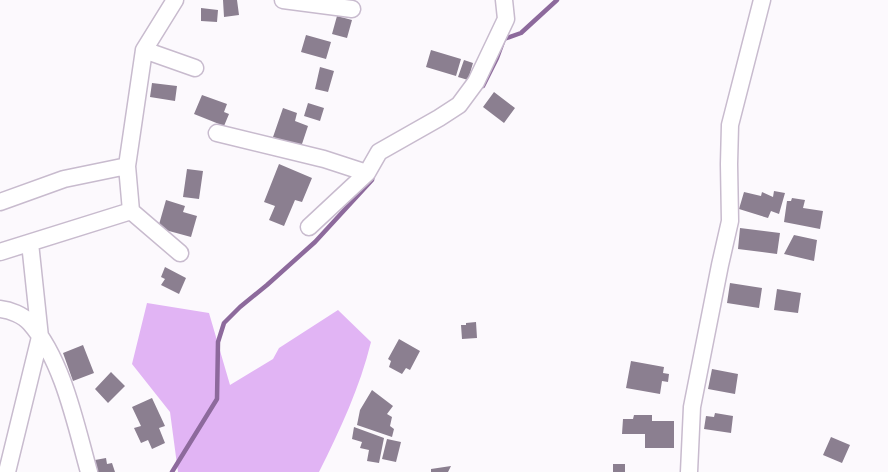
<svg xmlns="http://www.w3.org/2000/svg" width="888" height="472" viewBox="0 0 888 472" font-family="'Open Sans',sans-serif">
<rect width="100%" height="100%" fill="#fcf9fd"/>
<path fill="#e1b4f4" d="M 147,303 L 209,313 L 230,385 L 273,359 L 279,348 L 338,310 L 371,342 C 360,387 340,430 319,472 L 178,472 L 170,412 L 132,364 Z"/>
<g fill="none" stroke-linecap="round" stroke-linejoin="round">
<path stroke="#8d6a9c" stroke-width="4.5" d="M 483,86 L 497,58 L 504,39 L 521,33 L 557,0
M 172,472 L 217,399 L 218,342 L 224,323 L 240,307 L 267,285 L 315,242 L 372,180 L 373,175"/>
</g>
<path fill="#8b7f90" d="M 223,0 L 237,0 L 239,15 L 224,17 Z
M 201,8 L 218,10 L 217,22 L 201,21 Z
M 337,16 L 352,20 L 347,38 L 332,34 Z
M 306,35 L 331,42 L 326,59 L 301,52 Z
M 431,50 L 461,59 L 456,76 L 426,67 Z
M 464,60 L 473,63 L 468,80 L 458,77 Z
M 320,67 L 334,71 L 328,92 L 315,89 Z
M 152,83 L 177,86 L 175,101 L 150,97 Z
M 494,92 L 515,108 L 504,123 L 483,107 Z
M 202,95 L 227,104 L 224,112 L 229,114 L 224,126 L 194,114 Z
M 308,103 L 324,108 L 320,121 L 304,116 Z
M 283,108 L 297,113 L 295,121 L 308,126 L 301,147 L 273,137 Z
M 279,164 L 312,178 L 302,202 L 295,200 L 284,226 L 269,220 L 275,206 L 264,202 Z
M 187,169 L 203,171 L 199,199 L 183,197 Z
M 774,191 L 785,193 L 779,214 L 771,211 L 768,218 L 739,209 L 744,192 L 761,196 L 762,192 L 773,197 Z
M 792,198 L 805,200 L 803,208 L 823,211 L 820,229 L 784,222 L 787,201 L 791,201 Z
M 166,200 L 185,206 L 183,212 L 197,216 L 191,237 L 158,228 Z
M 740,228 L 780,233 L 777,254 L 738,249 Z
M 794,235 L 817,240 L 814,261 L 784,254 Z
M 165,267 L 186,278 L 179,294 L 161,285 L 165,279 L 161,277 Z
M 730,283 L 762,288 L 759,308 L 727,303 Z
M 777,289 L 801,293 L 798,313 L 774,310 Z
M 476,322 L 477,338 L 462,339 L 461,325 L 466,325 L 466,323 Z
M 399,339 L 420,351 L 410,370 L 406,368 L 402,374 L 389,367 L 391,361 L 388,359 Z
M 83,345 L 94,373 L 73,381 L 63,353 Z
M 631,361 L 664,367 L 663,373 L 669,374 L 668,382 L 662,381 L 660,394 L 626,388 Z
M 712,369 L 738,374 L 735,394 L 708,389 Z
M 111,372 L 125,386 L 108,403 L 95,389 Z
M 372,390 L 393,406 L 387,414 L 392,417 L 390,426 L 394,429 L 392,437 L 357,425 L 360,410 Z
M 152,398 L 165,426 L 159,428 L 165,443 L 152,449 L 148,440 L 141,443 L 134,428 L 141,426 L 132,407 Z
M 715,413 L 733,416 L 731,433 L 704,429 L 706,416 L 714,417 Z
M 634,415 L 652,415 L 652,421 L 674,421 L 674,448 L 645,448 L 645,434 L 622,434 L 623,419 L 633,419 Z
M 354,427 L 384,438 L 379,463 L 367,461 L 369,450 L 360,448 L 362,442 L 352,439 Z
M 831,437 L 850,445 L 842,463 L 823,455 Z
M 387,439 L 401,442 L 396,462 L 382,459 Z
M 106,458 L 107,464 L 112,463 L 115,472 L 98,472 L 95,460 Z
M 613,464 L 625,464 L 625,472 L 613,472 Z
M 451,466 L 448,472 L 431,472 L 431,469 Z"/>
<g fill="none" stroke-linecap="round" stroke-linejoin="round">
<defs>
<path id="minor" d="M 283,0 L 352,9
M 144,50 L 195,68
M 217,133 L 324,159 L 367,173 L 379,152 L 439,118 L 459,105 L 476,82 L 506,19 L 504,0
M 0,202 L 64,179 L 127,166
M 131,211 L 127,166 L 144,50 L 175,0
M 309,227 L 367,173
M 0,252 L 131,211 L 180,253
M 0,309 C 10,310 23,315 30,323 C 63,360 76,426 89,472
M 7,472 L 40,337 L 30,243
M 689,472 L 692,407 L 720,265 L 730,221 L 729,164 L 730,125 L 762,0"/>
</defs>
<use href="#minor" stroke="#c8bbce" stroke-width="19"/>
<use href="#minor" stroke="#fff" stroke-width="16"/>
</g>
</svg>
